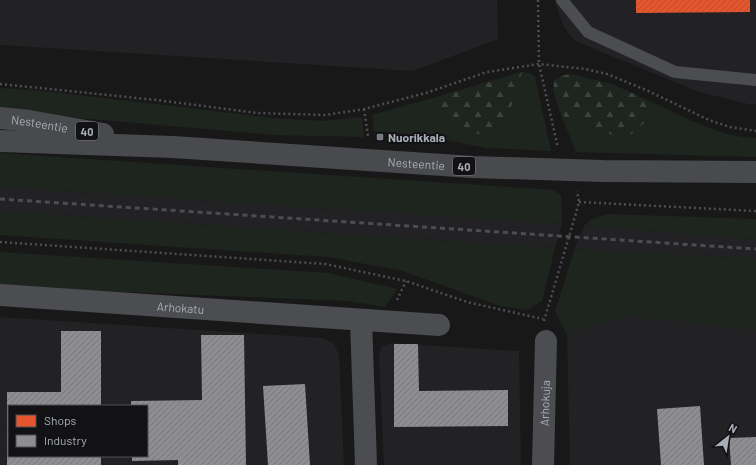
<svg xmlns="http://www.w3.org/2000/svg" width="756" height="465" viewBox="0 0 756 465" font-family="Barlow,sans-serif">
<defs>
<pattern id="forest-firs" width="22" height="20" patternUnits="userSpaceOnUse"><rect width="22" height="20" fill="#1e251f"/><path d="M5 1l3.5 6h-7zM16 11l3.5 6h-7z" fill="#3c423d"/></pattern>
<pattern id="shops-hatch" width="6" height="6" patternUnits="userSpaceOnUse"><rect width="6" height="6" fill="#e4572e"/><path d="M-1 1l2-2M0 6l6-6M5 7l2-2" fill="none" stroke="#b84e30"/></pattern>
<pattern id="industry-hatch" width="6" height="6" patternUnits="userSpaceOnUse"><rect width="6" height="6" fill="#8d8d92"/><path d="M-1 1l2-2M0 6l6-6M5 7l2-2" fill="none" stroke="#76777c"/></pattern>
</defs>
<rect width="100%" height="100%" fill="#181818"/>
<path fill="#222224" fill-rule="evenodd" d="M 0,0 L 497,0 L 498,39 L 413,71 L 0,45 Z
M 554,0 L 756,0 L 756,104 L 748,104 L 699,92 L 575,41 L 564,27 Z
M 0,187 L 562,224 L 555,248 L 0,211 Z
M 584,226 L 756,240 L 756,258 L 609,251 L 575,248 Z
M 625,316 L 756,330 L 756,465 L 570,465 L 567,335 Z
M 0,317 L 322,338 L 333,343 L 339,354 L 344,465 L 0,465 ZM 9,406 L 147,406 L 147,456 L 9,456 Z
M 392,343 L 519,351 L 521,465 L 384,465 L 379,356 L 382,346 Z"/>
<path fill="#1e251f" d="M 522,72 L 530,73 L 535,77 L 551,151 L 486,148 L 425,136 L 374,131 L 372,115 L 440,96 L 444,115 L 506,116 L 512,103 Z
M 0,88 L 44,91 L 273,118 L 323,121 L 362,117 L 364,137 L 274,135 L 0,111 Z
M 654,103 C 687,118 719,137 756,138 L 756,157 L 576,152 L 561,115 L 612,135 L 644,123 Z
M 0,153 L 553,190 L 561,195 L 562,224 L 0,187 Z
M 0,211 L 555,248 L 542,301 L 528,310 L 500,306 L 403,271 L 328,257 L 0,235 Z
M 607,214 L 756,219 L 756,240 L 584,226 L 590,220 Z
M 575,248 L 609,251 L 756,258 L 756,330 L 625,316 L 567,335 L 555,311 Z
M 0,252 L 328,273 L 397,289 L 385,307 L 348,301 L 0,287 Z"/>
<path fill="url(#forest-firs)" d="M 522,72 C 516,90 512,115 497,128 C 481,141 451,132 444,114 C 441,108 441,101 440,96 Z
M 570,74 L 612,84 L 654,103 L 644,123 L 632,134 L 612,135 L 561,115 L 553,90 L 554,81 L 561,76 Z"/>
<path fill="url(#shops-hatch)" d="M 636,0 L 750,0 L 750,12 L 636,13 Z"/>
<path fill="url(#industry-hatch)" d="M 61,331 L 101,331 L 101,406 L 9,406 L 9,456 L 101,456 L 101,465 L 7,465 L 7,392 L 61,392 Z
M 201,335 L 244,335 L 246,465 L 178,465 L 178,460 L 132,461 L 132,456 L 147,456 L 147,406 L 131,406 L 131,401 L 202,400 Z
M 394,344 L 418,344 L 419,391 L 508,390 L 508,426 L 394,427 Z
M 305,384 L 310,465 L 268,465 L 263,386 Z
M 700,406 L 704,465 L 661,465 L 657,409 Z
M 756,437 L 756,465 L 731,465 L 729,438 Z"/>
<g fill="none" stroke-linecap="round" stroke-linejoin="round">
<path stroke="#4e4f53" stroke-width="2.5" stroke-dasharray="2 3" stroke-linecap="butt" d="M 538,0 L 539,64 L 558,148
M 0,84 L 157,100 L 257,113 L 325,115 L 364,109 L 426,93 L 487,72 L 539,64 L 585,69 L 607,74 L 646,90 L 709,120 L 730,127 L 756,131
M 364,109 L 368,136
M 579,202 L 756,211
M 0,242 L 325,264 L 406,281 L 467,302 L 543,319
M 397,300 L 406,281
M 544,321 L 576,213 L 579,202 L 577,191"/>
<path stroke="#4c4d51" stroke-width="12" d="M 562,0 L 588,32 L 675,72 L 756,80"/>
<g stroke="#4c4d51" stroke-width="22">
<path id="s1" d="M 0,295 L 439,325"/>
<path d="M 361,320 L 366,465"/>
<path id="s2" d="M 543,465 L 546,341"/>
</g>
<g stroke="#494a4d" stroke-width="22">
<path id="s3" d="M 0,118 L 29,121 L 103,134"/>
<path id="s4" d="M 0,141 L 173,147 L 473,167 L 602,171 L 756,172"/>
</g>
<path stroke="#4c4d50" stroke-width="3" stroke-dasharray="5 4" stroke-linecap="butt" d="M 0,199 L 756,249"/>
</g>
<rect fill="#767a81" stroke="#121214" stroke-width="1.5" x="376" y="133" width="8" height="8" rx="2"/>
<g text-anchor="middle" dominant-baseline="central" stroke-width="4" stroke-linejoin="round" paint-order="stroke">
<g fill="#121214" stroke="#7c7f88" stroke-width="1">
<rect x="76" y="122" width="22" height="18" rx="3"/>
<rect x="453" y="157" width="22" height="18" rx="3"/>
</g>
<g font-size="11" font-weight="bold" fill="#a9aeb9">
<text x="87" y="131">40</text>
<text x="464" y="166">40</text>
</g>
<g font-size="12" fill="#a9aeb9" stroke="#121214">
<text stroke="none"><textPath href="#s3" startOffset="40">Nesteentie</textPath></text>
<text stroke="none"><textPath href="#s4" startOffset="417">Nesteentie</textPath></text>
<text stroke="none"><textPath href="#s1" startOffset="181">Arhokatu</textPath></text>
<text stroke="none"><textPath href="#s2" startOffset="62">Arhokuja</textPath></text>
</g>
<g font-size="12" font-weight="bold" fill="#a9aeb9" stroke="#121214" text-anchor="start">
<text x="388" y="137">Nuorikkala</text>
</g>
</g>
<rect x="8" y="405" width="140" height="52" fill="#121214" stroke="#4e5056"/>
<rect x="16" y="415" width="20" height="12" fill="#e4572e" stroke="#4e5056"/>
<text x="44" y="425" font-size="12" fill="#a9aeb9">Shops</text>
<rect x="16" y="435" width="20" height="12" fill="#8d8d92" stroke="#4e5056"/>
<text x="44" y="445" font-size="12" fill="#a9aeb9">Industry</text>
<g transform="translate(728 437) rotate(30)" stroke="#121214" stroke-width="3" paint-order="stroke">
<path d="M0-3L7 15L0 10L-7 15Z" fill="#a9aeb9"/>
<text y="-6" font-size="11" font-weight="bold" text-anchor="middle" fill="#a9aeb9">N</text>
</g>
</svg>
